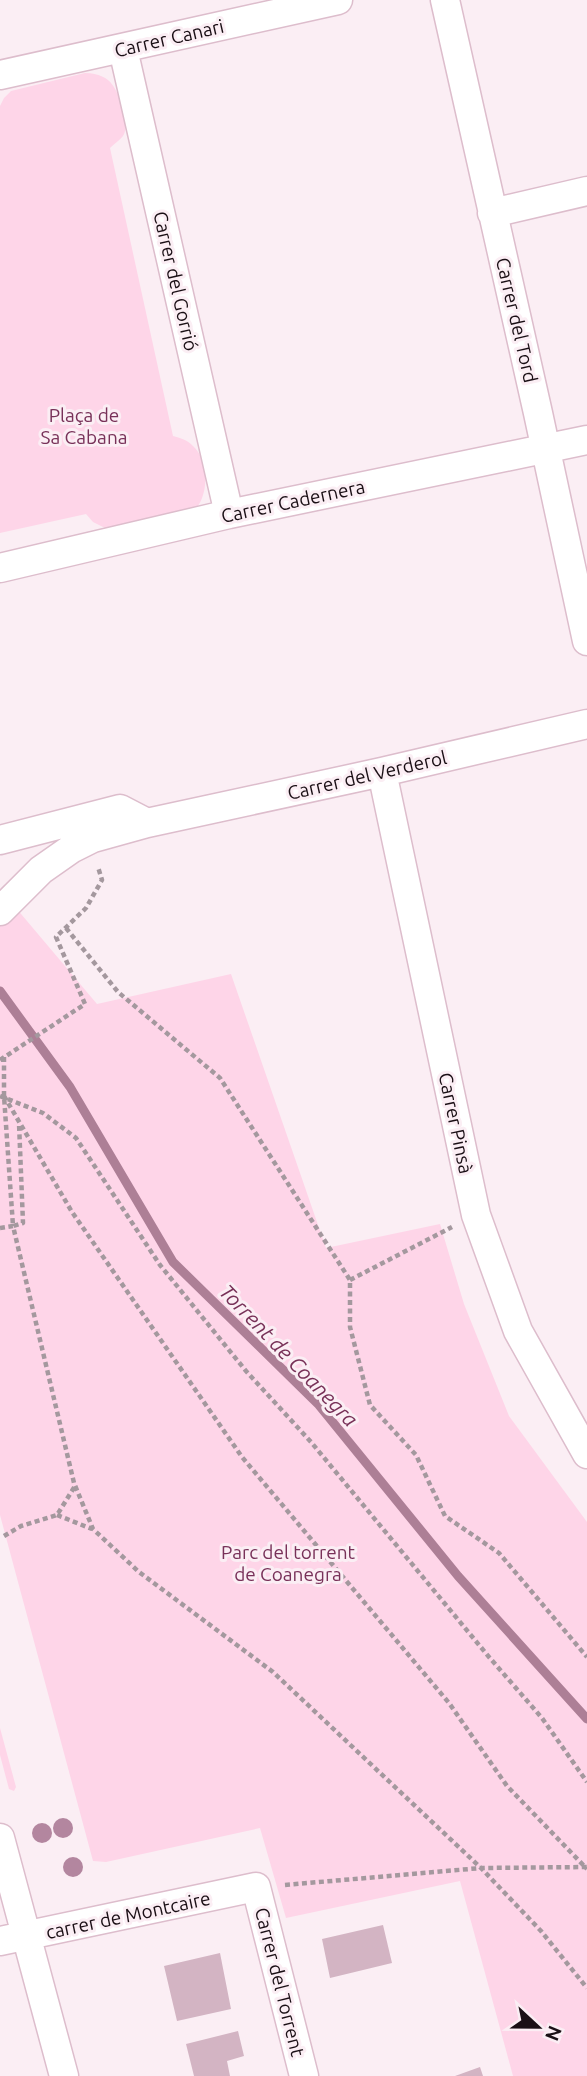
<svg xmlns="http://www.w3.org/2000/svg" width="587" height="2076" viewBox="0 0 587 2076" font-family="Ubuntu,sans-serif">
<rect width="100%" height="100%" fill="#fbeef4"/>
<path fill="#fed5e8" d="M 85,73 C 113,74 118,90 123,114 C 125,121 127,130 123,136 C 120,140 114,144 110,148 L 173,436 C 180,438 188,440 193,446 C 209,460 209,493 196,509 L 107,529 L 93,522 L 86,514 L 0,533 L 0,106 L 4,98 L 11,91 Z
M 0,889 L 97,1004 L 231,974 L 326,1248 L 440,1224 L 464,1304 L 509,1416 L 587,1522 L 587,2076 L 513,2076 L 460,1881 L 286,1918 L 260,1828 L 106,1862 L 93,1861 L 0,1515 Z
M 0,1728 L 16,1787 L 14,1791 L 9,1789 L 0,1755 Z"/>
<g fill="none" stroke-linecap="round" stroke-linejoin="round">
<path stroke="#ad7f96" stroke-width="9" d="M 0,991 L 70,1087 L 173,1262 L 318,1404 L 458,1576 L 587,1719"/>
</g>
<path fill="#d3b4c3" d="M 383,1925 L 392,1963 L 330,1978 L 322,1939 Z
M 220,1953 L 231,2009 L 177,2021 L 164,1966 Z
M 238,2031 L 244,2056 L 227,2061 L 230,2076 L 194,2076 L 186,2044 Z
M 480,2067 L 483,2076 L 455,2076 Z"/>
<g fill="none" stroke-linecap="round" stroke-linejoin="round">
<defs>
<path id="street" d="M 445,0 L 538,413 L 587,641
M 123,49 L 229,514
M 0,75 L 338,0
M 492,213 L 587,191
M 0,568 L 229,514 L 587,440
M 382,772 L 476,1215 L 518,1331 L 587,1454
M 0,840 L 120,809 L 147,823
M 0,911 L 41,870 L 71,849 L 93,838 L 147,823 L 382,772 L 587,724
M 0,1838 L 64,2076
M 0,1941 L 256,1887 L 304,2076"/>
</defs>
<use href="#street" stroke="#ddbdcc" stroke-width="31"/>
<path stroke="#a4989e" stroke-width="4.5" stroke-dasharray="5 3.5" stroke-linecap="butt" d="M 66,928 L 118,992 L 220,1078 L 350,1280 L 350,1327 L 370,1405 L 416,1455 L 445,1516 L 499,1553 L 587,1657
M 4,1057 L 4,1096 L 13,1226 L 23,1223 L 19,1123
M 0,1060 L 85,1004 L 56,937 L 86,908 L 102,880 L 98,867
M 0,1096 L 43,1113 L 76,1138 L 160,1265 L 246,1371 L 311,1442 L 489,1657 L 542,1718 L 587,1782
M 4,1096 L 72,1212 L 242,1457 L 449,1703 L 507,1786 L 587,1869
M 0,1228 L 13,1226 L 74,1483 L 93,1529 L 139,1572 L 273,1672 L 481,1868 L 541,1931 L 587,1988
M 350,1280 L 452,1227
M 57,1515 L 92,1529
M 4,1536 L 21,1526 L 57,1515 L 75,1486
M 285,1885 L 481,1868 L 587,1867"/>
<use href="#street" stroke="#fff" stroke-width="28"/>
</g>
<g fill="#b3869f">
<circle cx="63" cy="1828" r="10"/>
<circle cx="42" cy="1833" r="10"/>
<circle cx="73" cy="1867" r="10"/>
</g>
<g text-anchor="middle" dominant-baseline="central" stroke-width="6" stroke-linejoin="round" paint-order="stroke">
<g font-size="19" fill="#1a0f15" stroke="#fbeef4">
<text transform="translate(169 38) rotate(-13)">Carrer Canari</text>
<text transform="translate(176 281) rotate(77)">Carrer del Gorrió</text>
<text transform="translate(517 320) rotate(77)">Carrer del Tord</text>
<text transform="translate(293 501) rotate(-12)">Carrer Cadernera</text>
<text transform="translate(367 775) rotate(-13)">Carrer del Verderol</text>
<text transform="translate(456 1123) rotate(78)">Carrer Pinsà</text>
<text transform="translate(128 1915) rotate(-12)">carrer de Montcaire</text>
<text transform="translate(280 1982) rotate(76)">Carrer del Torrent</text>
</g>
<g font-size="19" fill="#783159" stroke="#fbeef4">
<text x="84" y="415">Plaça de<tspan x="84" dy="22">Sa Cabana</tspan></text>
<text x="288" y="1552">Parc del torrent<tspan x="288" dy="22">de Coanegra</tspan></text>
</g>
<g font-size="21" font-style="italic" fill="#783158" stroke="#fbeef4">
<text transform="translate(289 1355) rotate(46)">Torrent de Coanegra</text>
</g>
</g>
<g transform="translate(538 2027) rotate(112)" stroke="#fbeef4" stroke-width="5" paint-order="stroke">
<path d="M0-5L12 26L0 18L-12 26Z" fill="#1a0f15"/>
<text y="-10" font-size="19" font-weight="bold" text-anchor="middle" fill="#1a0f15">N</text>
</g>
</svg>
